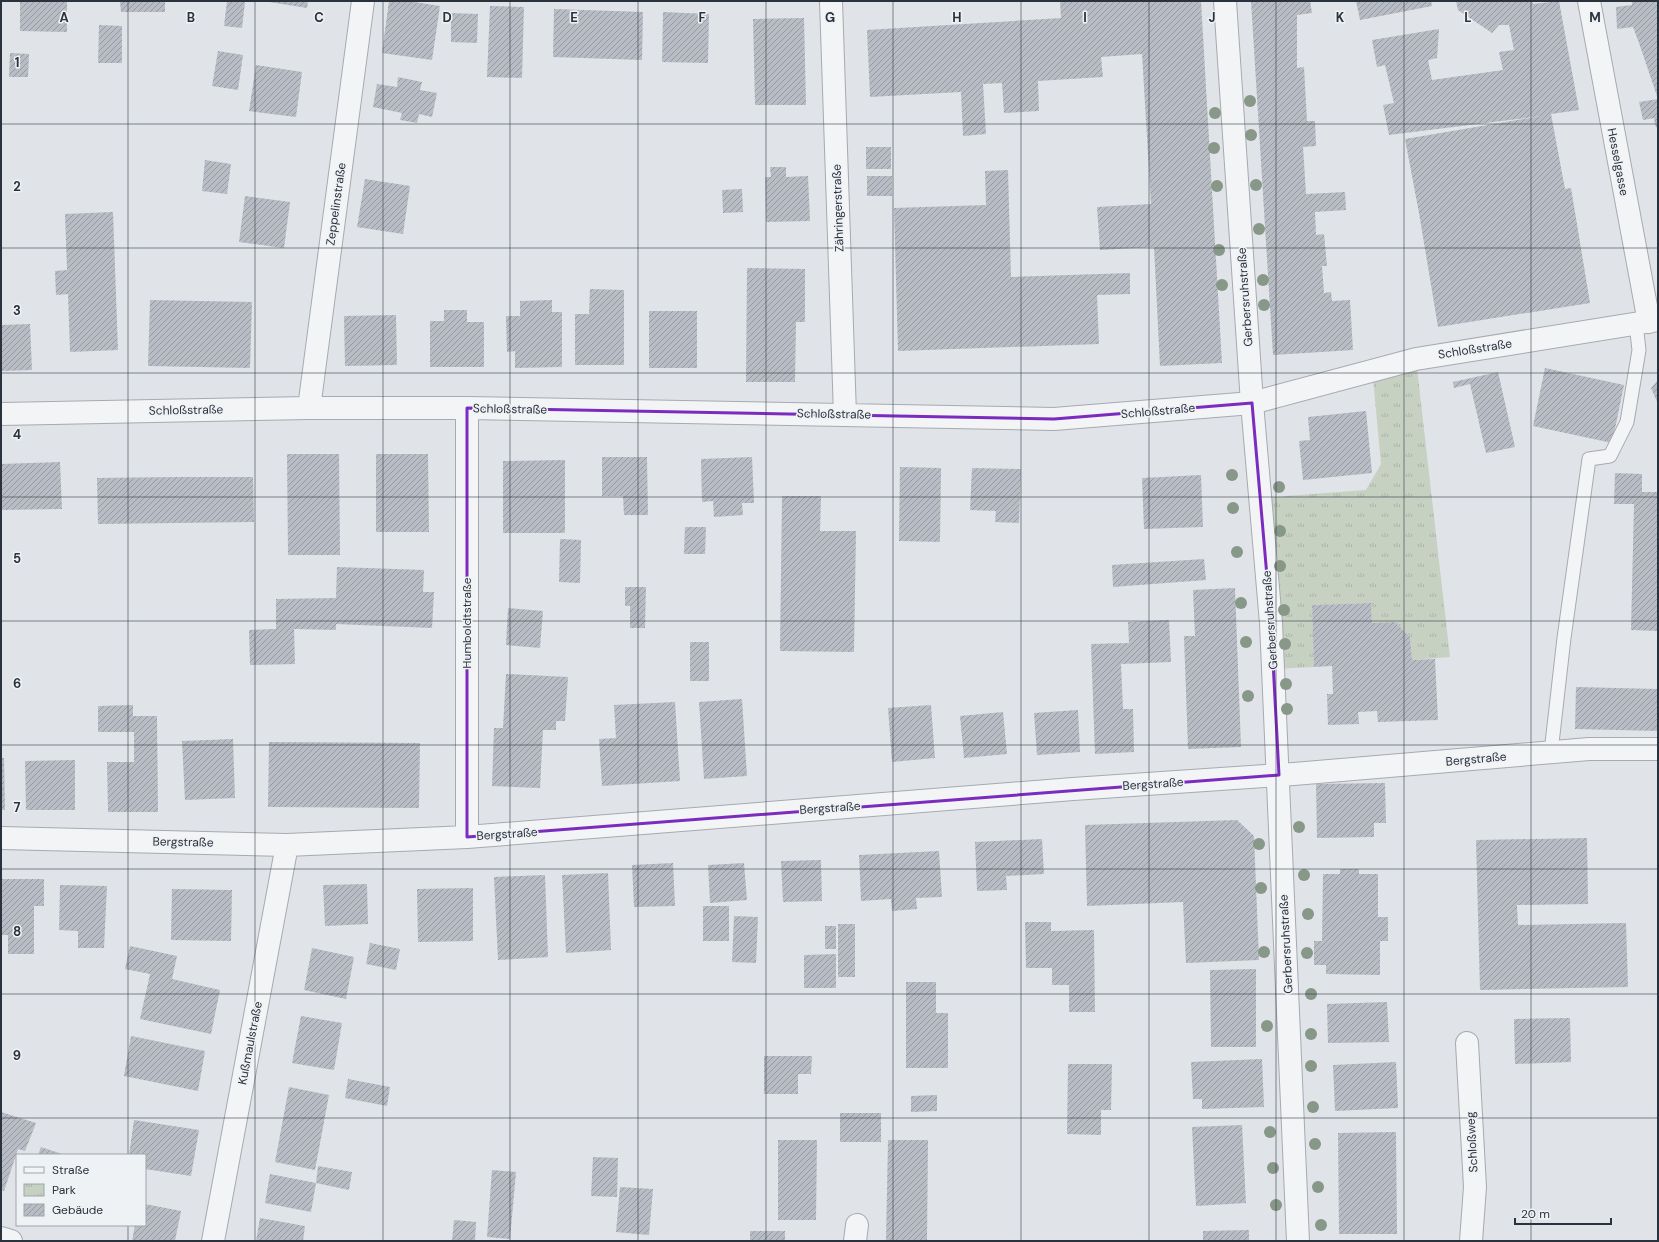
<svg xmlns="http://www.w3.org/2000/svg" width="1659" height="1242" viewBox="0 0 1659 1242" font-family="'DM Sans',sans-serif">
<defs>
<pattern id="park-tufts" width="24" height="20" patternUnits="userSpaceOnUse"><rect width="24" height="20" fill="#c6d1c2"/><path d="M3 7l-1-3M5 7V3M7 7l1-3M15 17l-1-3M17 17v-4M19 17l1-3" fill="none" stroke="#aab4a8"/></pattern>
<pattern id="building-hatch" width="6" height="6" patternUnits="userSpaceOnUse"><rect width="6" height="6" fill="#b8bcc4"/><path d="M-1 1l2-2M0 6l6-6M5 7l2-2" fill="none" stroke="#9699a0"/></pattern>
</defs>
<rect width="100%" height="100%" fill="#e0e3e8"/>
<path fill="url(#park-tufts)" d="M 1417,368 L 1450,657 L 1412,660 L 1410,637 L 1395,622 L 1372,623 L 1371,603 L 1312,605 L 1314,667 L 1273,669 L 1261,498 L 1366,490 L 1381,464 L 1373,378 Z"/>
<path fill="url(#building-hatch)" d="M 20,1 L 67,1 L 67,32 L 20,31 Z
M 120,1 L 165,1 L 165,12 L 121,12 Z
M 227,1 L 245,2 L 242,28 L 224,26 Z
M 263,1 L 308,1 L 307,8 Z
M 389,1 L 408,1 L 440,6 L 432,60 L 382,53 Z
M 1060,1 L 1201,1 L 1222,363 L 1160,366 L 1154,247 L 1100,250 L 1097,207 L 1151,204 L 1142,54 L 1101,57 L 1103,77 L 1038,81 L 1039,111 L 1004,113 L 1002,83 L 983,84 L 986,134 L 963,136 L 961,92 L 870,97 L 867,30 L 1061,18 Z
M 1251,1 L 1310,1 L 1312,13 L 1297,15 L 1297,68 L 1304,67 L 1307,121 L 1315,121 L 1316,146 L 1303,147 L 1306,194 L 1345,192 L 1346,210 L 1315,212 L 1316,235 L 1324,234 L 1327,266 L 1322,266 L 1324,293 L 1331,292 L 1332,301 L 1350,300 L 1353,350 L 1273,355 Z
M 1356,1 L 1431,1 L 1432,6 L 1360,20 Z
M 1456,1 L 1532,1 L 1533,4 L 1559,1 L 1579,110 L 1551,114 L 1565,189 L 1571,188 L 1590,303 L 1438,327 L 1419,213 L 1405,139 L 1541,116 L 1389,135 L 1383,105 L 1394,103 L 1385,65 L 1377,67 L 1372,40 L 1439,29 L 1437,58 L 1428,60 L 1432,80 L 1503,70 L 1499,52 L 1514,50 L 1509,25 L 1499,25 L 1492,33 L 1458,10 Z
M 1632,1 L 1658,1 L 1658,130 L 1655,125 L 1654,118 L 1643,120 L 1639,102 L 1658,99 L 1639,43 L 1633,27 L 1617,29 L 1616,7 L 1632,5 Z
M 490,6 L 524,7 L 522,78 L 487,77 Z
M 554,9 L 643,12 L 642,60 L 553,57 Z
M 663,12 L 709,14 L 708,63 L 662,62 Z
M 451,13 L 478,14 L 477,43 L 451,42 Z
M 804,18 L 806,105 L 755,105 L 753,19 Z
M 99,25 L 122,26 L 122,63 L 98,63 Z
M 218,51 L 243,55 L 238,90 L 212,86 Z
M 10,53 L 29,54 L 28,77 L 9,77 Z
M 256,65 L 302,72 L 296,117 L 249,111 Z
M 398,77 L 422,82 L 420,90 L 437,93 L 432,117 L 419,114 L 417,123 L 400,120 L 402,113 L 373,107 L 377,84 L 397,87 Z
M 866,147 L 891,147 L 891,169 L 866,169 Z
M 205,160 L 231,164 L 227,194 L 202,191 Z
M 770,167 L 786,167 L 786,177 L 808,176 L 810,221 L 766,222 L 765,177 L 771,177 Z
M 1008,170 L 1011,277 L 1130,273 L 1130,294 L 1097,295 L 1099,344 L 898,351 L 894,208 L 986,205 L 985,171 Z
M 867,176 L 892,176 L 892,196 L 867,196 Z
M 365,179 L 410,186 L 403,234 L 357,227 Z
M 742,189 L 743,212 L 723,213 L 722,190 Z
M 245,196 L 290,202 L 284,248 L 239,242 Z
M 113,212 L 118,350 L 70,352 L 68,294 L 56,295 L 55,271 L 67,270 L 65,214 Z
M 747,268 L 805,269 L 805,322 L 796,322 L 795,382 L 746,382 Z
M 590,289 L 624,290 L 624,365 L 575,365 L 575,314 L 589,314 Z
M 150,300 L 252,302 L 250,368 L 148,366 Z
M 552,300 L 552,312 L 562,312 L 562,367 L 515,368 L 515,351 L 507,352 L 506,316 L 520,316 L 520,301 Z
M 444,310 L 467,310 L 467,322 L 484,322 L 484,367 L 430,367 L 430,321 L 444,321 Z
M 649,311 L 697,311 L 697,368 L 649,368 Z
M 396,315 L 397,365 L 345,366 L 344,316 Z
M 30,324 L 32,370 L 1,371 L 1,325 Z
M 1545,368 L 1624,385 L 1612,443 L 1533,426 Z
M 1498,372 L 1515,447 L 1486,453 L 1470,384 L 1454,388 L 1453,382 Z
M 1658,380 L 1658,404 L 1651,388 Z
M 1366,411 L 1372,473 L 1303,480 L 1299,441 L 1310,440 L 1308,417 Z
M 287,454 L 339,454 L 340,555 L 288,555 Z
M 376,454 L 428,454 L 429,532 L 376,532 Z
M 602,457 L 647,457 L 648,515 L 624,515 L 623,496 L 602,496 Z
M 752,457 L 754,503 L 742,503 L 743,515 L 714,517 L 713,501 L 702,502 L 701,459 Z
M 565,460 L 565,533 L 503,533 L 503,461 Z
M 60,462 L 62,509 L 1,510 L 1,464 Z
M 900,467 L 941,468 L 940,542 L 899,541 Z
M 972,468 L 1021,469 L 1019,523 L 995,522 L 996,511 L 970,510 Z
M 1615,473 L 1642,474 L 1642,492 L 1658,492 L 1658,631 L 1631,630 L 1634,504 L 1614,504 Z
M 1201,475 L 1203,527 L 1144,529 L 1142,478 Z
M 175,477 L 253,477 L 254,522 L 98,524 L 97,478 Z
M 782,496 L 821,496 L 820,531 L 856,531 L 854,652 L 780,651 Z
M 685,527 L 706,527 L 705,554 L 684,554 Z
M 560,539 L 581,540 L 580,583 L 559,582 Z
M 1204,559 L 1206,580 L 1113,587 L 1112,565 Z
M 337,567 L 424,570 L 423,592 L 434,592 L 432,628 L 336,624 L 336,630 L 294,629 L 295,664 L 250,665 L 249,630 L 276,629 L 276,599 L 336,598 Z
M 625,587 L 646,587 L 645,628 L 630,628 L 630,606 L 625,606 Z
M 1235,588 L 1241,747 L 1188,749 L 1184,636 L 1195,636 L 1193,590 Z
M 1371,603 L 1372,623 L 1395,622 L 1410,637 L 1412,660 L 1435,659 L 1438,720 L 1378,722 L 1377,711 L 1358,712 L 1359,724 L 1328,725 L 1327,694 L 1333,694 L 1332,666 L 1314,667 L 1312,605 Z
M 508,608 L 543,611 L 540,648 L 506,645 Z
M 1169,620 L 1171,662 L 1121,664 L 1123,709 L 1133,709 L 1134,752 L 1095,754 L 1091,644 L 1129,643 L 1128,622 Z
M 690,642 L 709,642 L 709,681 L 690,681 Z
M 506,674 L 568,677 L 565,721 L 556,721 L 556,730 L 543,730 L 540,788 L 492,786 L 494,728 L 503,728 Z
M 1576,687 L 1658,689 L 1658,731 L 1575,729 Z
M 742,699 L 747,776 L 704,779 L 699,702 Z
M 675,702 L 680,781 L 602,786 L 599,739 L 616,738 L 614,705 Z
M 133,705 L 133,716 L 157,716 L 158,812 L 108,812 L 107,762 L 134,762 L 134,732 L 98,732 L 98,706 Z
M 931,705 L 935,758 L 892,762 L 888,708 Z
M 1078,710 L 1080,752 L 1037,755 L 1034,713 Z
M 1003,712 L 1007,754 L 964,758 L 960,716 Z
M 233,739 L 235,798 L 185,800 L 182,741 Z
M 269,742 L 420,743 L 419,808 L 268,807 Z
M 1,758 L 4,758 L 5,810 L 1,810 Z
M 75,760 L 75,810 L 26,810 L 25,761 Z
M 1385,783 L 1386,823 L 1374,823 L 1374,837 L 1317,838 L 1316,784 Z
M 1237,820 L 1254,836 L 1259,960 L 1186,963 L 1183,902 L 1087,906 L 1085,825 Z
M 1587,838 L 1588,904 L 1517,905 L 1518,925 L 1626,923 L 1628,987 L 1480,990 L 1476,840 Z
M 1042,839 L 1044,874 L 1006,876 L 1007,890 L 977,891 L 975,842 Z
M 939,851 L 942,897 L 916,898 L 917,909 L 904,910 L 892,911 L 891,899 L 861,901 L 859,855 Z
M 821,860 L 822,901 L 783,902 L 781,861 Z
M 673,863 L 675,906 L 634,907 L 632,865 Z
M 744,863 L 747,900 L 710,903 L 708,865 Z
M 1340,869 L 1359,869 L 1359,874 L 1378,874 L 1378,917 L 1388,917 L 1388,941 L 1380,941 L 1380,975 L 1326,974 L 1326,965 L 1314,965 L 1314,941 L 1322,941 L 1323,874 L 1340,874 Z
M 608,873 L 611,950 L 566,953 L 562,875 Z
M 545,875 L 548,957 L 498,960 L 494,877 Z
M 1,879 L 44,879 L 44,906 L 34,906 L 34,954 L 8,954 L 8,935 L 1,935 Z
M 367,884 L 368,924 L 325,926 L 323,885 Z
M 60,885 L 107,886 L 104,948 L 78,948 L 78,931 L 59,930 Z
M 473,888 L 473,941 L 418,942 L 417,889 Z
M 172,889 L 232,890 L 231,941 L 171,940 Z
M 703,906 L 729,906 L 729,941 L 703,941 Z
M 734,916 L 758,917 L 756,963 L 732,962 Z
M 1025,922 L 1051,922 L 1051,931 L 1094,930 L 1095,1012 L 1069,1012 L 1069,985 L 1052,985 L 1052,968 L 1026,968 Z
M 838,924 L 855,924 L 855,977 L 838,977 Z
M 825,926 L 836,926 L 836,949 L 825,949 Z
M 370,943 L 400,949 L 396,970 L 366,964 Z
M 130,946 L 177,956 L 172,979 L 220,990 L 211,1034 L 140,1019 L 150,974 L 125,969 Z
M 312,948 L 354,957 L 346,999 L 304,990 Z
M 836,954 L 836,988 L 804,988 L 804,955 Z
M 1256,969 L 1256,1047 L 1211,1047 L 1210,970 Z
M 906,982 L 936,982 L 936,1013 L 948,1013 L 948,1068 L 906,1068 Z
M 1387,1002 L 1389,1042 L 1328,1043 L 1327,1004 Z
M 301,1016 L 342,1023 L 334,1070 L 292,1063 Z
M 1570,1018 L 1571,1062 L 1515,1064 L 1514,1019 Z
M 131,1036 L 205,1051 L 198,1091 L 124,1076 Z
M 764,1056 L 812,1056 L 811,1074 L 798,1074 L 798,1094 L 764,1094 Z
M 1262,1059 L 1264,1107 L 1202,1109 L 1202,1099 L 1193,1099 L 1191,1062 Z
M 1396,1062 L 1398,1108 L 1335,1111 L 1333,1065 Z
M 1068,1064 L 1112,1064 L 1111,1110 L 1101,1110 L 1101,1135 L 1067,1134 Z
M 348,1079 L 390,1087 L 387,1106 L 345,1098 Z
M 289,1087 L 329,1095 L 315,1170 L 275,1162 Z
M 937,1095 L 937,1111 L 911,1112 L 911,1096 Z
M 1,1112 L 36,1123 L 25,1151 L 18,1149 L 4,1191 L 1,1190 Z
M 840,1113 L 881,1113 L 881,1142 L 840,1142 Z
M 134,1120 L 199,1130 L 191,1176 L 145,1169 L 145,1155 L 129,1155 Z
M 1242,1125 L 1246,1203 L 1196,1206 L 1192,1127 Z
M 1396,1132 L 1397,1234 L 1339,1234 L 1338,1133 Z
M 778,1140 L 817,1140 L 816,1220 L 778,1220 Z
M 888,1140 L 928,1140 L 927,1241 L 886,1241 Z
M 41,1147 L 65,1155 L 38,1155 Z
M 593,1157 L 618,1158 L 617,1197 L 591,1196 Z
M 318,1166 L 352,1172 L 349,1190 L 316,1183 Z
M 492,1170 L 516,1172 L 510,1239 L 487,1237 Z
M 270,1174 L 316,1183 L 311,1212 L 265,1203 Z
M 620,1187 L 653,1189 L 649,1235 L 616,1232 Z
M 145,1204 L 181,1211 L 175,1241 L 132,1241 L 135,1225 L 145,1225 Z
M 260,1218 L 305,1226 L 303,1241 L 256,1241 Z
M 454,1220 L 476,1222 L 475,1241 L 452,1241 Z
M 1249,1230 L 1249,1241 L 1203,1241 L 1203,1231 Z
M 750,1231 L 785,1231 L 785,1241 L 750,1241 Z"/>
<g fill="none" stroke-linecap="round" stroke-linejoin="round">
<defs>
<path id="service" d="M 1551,752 L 1564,638 L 1589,459 L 1610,456 L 1627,422 L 1639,350 L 1636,324"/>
<path id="minor" d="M 831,1 L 845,415
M 1589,1 L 1649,322
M 309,408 L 363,1
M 467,408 L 467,837
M 1,414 L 309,408 L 467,408 L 1054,419 L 1252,403 L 1416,359 L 1658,320
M 1,838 L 287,845 L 467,837 L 1073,789 L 1294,774 L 1589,749 L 1658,749
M 1467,1043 L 1475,1187 L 1471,1241
M 1,1238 L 11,1241
M 213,1241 L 287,845
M 855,1241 L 857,1225"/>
<path id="tertiary" d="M 1225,1 L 1252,403 L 1271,623 L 1298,1241"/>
</defs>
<use href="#service" stroke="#a6aab1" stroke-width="15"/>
<use href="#minor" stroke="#a6aab1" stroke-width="24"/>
<use href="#tertiary" stroke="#a6aab1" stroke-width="24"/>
<use href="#service" stroke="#f2f4f6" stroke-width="13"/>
<use href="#minor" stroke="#f2f4f6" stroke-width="22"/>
<use href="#tertiary" stroke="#f2f4f6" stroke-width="22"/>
</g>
<g fill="#879788">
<circle cx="1250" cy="101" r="6"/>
<circle cx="1215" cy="113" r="6"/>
<circle cx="1251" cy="135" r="6"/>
<circle cx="1214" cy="148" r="6"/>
<circle cx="1256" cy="185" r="6"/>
<circle cx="1217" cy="186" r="6"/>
<circle cx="1259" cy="229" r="6"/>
<circle cx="1219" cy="250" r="6"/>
<circle cx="1263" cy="280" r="6"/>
<circle cx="1222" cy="285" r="6"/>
<circle cx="1264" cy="305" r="6"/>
<circle cx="1232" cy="475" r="6"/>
<circle cx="1279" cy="487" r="6"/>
<circle cx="1233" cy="508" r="6"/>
<circle cx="1280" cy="531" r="6"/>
<circle cx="1237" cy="552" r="6"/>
<circle cx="1280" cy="566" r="6"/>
<circle cx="1241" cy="603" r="6"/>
<circle cx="1284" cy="610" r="6"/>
<circle cx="1246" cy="642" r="6"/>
<circle cx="1285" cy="644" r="6"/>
<circle cx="1286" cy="684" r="6"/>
<circle cx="1248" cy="696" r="6"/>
<circle cx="1287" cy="709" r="6"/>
<circle cx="1299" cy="827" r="6"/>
<circle cx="1259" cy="844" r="6"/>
<circle cx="1304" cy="875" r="6"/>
<circle cx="1261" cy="888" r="6"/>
<circle cx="1308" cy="914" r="6"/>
<circle cx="1264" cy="952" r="6"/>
<circle cx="1307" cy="953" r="6"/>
<circle cx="1311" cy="994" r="6"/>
<circle cx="1267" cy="1026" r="6"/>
<circle cx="1311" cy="1034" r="6"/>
<circle cx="1311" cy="1066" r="6"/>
<circle cx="1313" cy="1107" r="6"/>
<circle cx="1270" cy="1132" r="6"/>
<circle cx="1315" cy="1144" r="6"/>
<circle cx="1273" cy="1168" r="6"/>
<circle cx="1318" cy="1187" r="6"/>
<circle cx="1276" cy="1205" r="6"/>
<circle cx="1321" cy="1225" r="6"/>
</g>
<path fill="none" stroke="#7b2cbf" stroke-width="3" stroke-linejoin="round" d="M 1252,403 L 1271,623 L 1279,775 L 467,837 L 467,408 L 1054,419 Z"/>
<path fill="none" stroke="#2a323d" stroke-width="1" stroke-opacity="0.55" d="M 128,1 L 128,1155M 255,1 L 255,1241M 383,1 L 383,1241M 510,1 L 510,1241M 638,1 L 638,1241M 766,1 L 766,1241M 893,1 L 893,1241M 1021,1 L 1021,1241M 1149,1 L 1149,1241M 1276,1 L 1276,1241M 1404,1 L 1404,1241M 1531,1 L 1531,1241M 1,124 L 1658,124M 1,248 L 1658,248M 1,373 L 1658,373M 1,497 L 1658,497M 1,621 L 1658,621M 1,745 L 1658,745M 1,869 L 1658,869M 1,994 L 1658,994M 1,1118 L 1658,1118M 128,1225 L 128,1241"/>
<g text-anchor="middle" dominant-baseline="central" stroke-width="3" stroke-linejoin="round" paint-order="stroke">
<g font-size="12" fill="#2a323d" stroke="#eff2f5">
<text transform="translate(1618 162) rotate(79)">Hesselgasse</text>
<text transform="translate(336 204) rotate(-82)">Zeppelinstraße</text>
<text transform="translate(838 208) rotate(-92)">Zähringerstraße</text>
<text transform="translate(1245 297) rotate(-94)">Gerbersruhstraße</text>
<text transform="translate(1475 349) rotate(-9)">Schloßstraße</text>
<text transform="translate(510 409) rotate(1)">Schloßstraße</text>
<text transform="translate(186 410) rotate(-1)">Schloßstraße</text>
<text transform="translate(1158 411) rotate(-5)">Schloßstraße</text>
<text transform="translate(834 414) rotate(1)">Schloßstraße</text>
<text transform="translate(1270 620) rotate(-94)">Gerbersruhstraße</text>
<text transform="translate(467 623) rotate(-90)">Humboldtstraße</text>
<text transform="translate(1476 759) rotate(-5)">Bergstraße</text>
<text transform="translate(1153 784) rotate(-4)">Bergstraße</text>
<text transform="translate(830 808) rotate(-4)">Bergstraße</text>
<text transform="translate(507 834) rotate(-4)">Bergstraße</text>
<text transform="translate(183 842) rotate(1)">Bergstraße</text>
<text transform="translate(1286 944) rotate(-93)">Gerbersruhstraße</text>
<text transform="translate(250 1043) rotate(-79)">Kußmaulstraße</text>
<text transform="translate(1472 1142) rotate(-93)">Schloßweg</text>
</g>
</g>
<g font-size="13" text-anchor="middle" font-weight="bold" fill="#2a323d" stroke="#eff2f5" stroke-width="3" stroke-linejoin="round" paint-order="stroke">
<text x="64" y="22">A</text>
<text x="191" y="22">B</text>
<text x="319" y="22">C</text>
<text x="447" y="22">D</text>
<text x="574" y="22">E</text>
<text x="702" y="22">F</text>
<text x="830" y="22">G</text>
<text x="957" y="22">H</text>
<text x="1085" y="22">I</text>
<text x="1212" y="22">J</text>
<text x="1340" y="22">K</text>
<text x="1468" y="22">L</text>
<text x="1595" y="22">M</text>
<text x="17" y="67">1</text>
<text x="17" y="191">2</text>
<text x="17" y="315">3</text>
<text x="17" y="439">4</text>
<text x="17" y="563">5</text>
<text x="17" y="688">6</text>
<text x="17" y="812">7</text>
<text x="17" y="936">8</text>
<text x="17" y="1060">9</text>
</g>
<rect width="1659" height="1242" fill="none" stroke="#2a323d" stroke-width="4"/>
<rect x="16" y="1154" width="130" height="72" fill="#eff2f5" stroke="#a0a5ab"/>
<rect x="24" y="1167" width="20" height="6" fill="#f2f4f6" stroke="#a0a5ab"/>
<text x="52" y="1174" font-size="12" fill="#2a323d">Straße</text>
<rect x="24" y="1184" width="20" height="12" fill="url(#park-tufts)" stroke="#a0a5ab"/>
<text x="52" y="1194" font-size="12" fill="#2a323d">Park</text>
<rect x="24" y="1204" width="20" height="12" fill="url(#building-hatch)" stroke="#a0a5ab"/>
<text x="52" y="1214" font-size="12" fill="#2a323d">Gebäude</text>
<path d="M1515 1218v6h96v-6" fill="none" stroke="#2a323d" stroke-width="2"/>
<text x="1521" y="1218" font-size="12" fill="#2a323d" stroke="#eff2f5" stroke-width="3" paint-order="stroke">20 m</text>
</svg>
